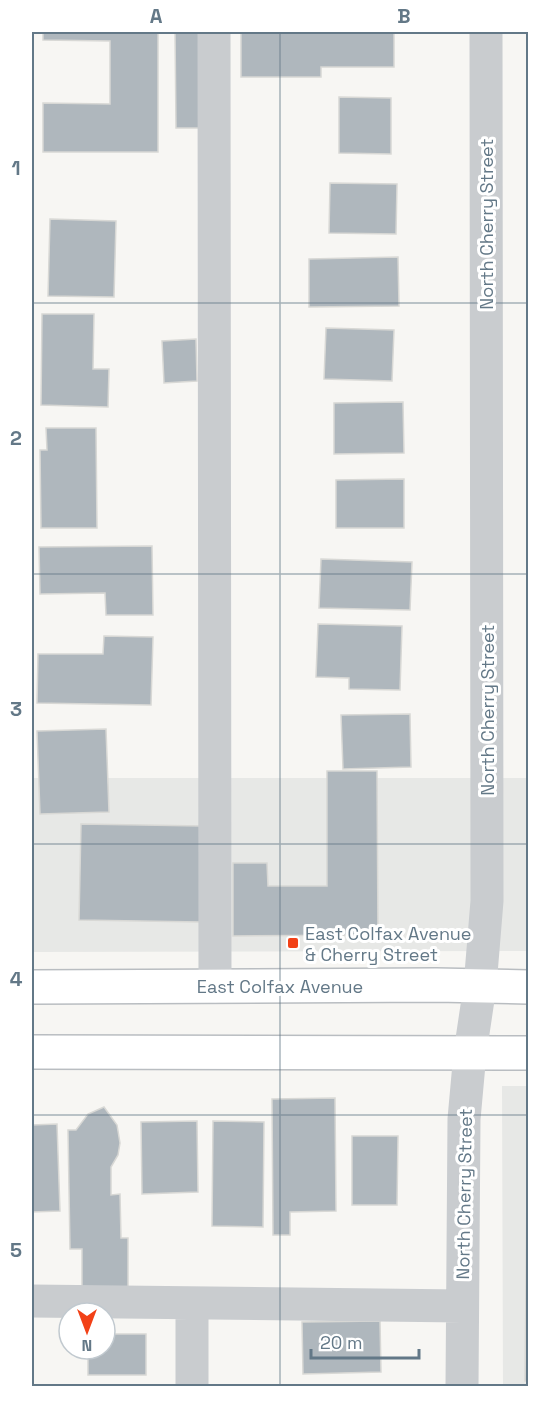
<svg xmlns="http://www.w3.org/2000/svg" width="560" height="1418" viewBox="0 0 560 1418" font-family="'Space Grotesk',sans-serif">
<rect width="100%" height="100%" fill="#f7f6f3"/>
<path fill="#e7e8e6" d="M 32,778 L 528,778 L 528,951 L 32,952 Z
M 502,1086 L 528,1086 L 528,1386 L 503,1386 Z"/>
<path fill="#afb7bd" stroke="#d8d8d5" stroke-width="1.5" d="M 43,32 L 158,32 L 158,152 L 43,152 L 43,103 L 110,104 L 110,41 L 43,40 Z
M 175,32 L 204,32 L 205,128 L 176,128 Z
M 241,32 L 394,32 L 394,67 L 321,67 L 321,77 L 241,77 Z
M 339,97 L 391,98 L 391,154 L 339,153 Z
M 330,183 L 397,184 L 396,234 L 329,233 Z
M 50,219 L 116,221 L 114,297 L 48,296 Z
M 398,257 L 399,306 L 309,307 L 309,259 Z
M 42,314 L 94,314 L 93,369 L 109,369 L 108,407 L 41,405 Z
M 326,328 L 394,330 L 392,381 L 324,379 Z
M 196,339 L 197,381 L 164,383 L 162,341 Z
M 403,402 L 404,453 L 334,454 L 334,403 Z
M 46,428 L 96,428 L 97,528 L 41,528 L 40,450 L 47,450 Z
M 404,479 L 404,528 L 336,528 L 336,480 Z
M 152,546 L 153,615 L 106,615 L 105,593 L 40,594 L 39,547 Z
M 321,559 L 412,562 L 410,610 L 319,608 Z
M 318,624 L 402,626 L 400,690 L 349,689 L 349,678 L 316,677 Z
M 104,636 L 153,637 L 151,705 L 37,703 L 38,654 L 103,654 Z
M 410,714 L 411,767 L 343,769 L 341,715 Z
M 106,729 L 109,812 L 40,814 L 37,731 Z
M 327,771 L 377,771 L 378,935 L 233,936 L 233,863 L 267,863 L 268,886 L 327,886 Z
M 81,824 L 202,826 L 201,922 L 79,920 Z
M 335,1098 L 336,1211 L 290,1212 L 290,1235 L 273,1235 L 272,1099 Z
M 104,1107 L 117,1125 L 120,1143 L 118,1155 L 111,1167 L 111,1195 L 120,1194 L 121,1238 L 128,1238 L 128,1293 L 82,1294 L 82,1249 L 70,1249 L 68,1130 L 76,1130 L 88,1114 Z
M 197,1121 L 198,1192 L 142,1194 L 141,1122 Z
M 213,1121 L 264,1122 L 263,1227 L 212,1226 Z
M 57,1124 L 60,1211 L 32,1212 L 32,1125 Z
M 352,1136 L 398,1136 L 397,1205 L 352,1205 Z
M 527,1187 L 528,1187 L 528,1381 L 525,1381 Z
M 380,1321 L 381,1372 L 303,1374 L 302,1322 Z
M 105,1334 L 146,1334 L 146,1375 L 88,1375 L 88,1349 L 105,1349 Z"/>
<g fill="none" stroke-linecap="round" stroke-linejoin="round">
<defs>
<path id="major" d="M 32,987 L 436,985 L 528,987
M 32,1052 L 528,1053"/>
</defs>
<use href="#major" stroke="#b9bdc1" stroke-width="36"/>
<path stroke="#c9cccf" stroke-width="33" d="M 214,32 L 215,986
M 32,1301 L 462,1306
M 192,1303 L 192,1386
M 462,1386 L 464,1119 L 470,1053 L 480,986 L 487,901 L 486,32"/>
<use href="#major" stroke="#fff" stroke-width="33"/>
</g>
<path fill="none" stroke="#637887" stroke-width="1.5" stroke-opacity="0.55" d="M 280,32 L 280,1386M 32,303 L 528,303M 32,574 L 528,574M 32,844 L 528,844M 32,1115 L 528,1115"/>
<rect fill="#f24117" stroke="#fff" stroke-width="2" x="287" y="937" width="12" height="12" rx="3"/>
<g text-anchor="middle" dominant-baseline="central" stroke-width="6" stroke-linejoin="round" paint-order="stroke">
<g font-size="18" fill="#637887" stroke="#fff">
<text transform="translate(486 224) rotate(-90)">North Cherry Street</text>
<text transform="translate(487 710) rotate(-90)">North Cherry Street</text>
<text x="280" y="986">East Colfax Avenue</text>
<text transform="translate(464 1194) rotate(-89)">North Cherry Street</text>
</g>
<g font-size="18" fill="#637887" stroke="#fff" text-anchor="start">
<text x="305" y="933">East Colfax Avenue<tspan x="305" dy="21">&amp; Cherry Street</tspan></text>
</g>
</g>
<rect width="560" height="1418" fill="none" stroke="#ffffff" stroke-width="66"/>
<g transform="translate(87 1331) rotate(180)"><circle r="28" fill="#ffffff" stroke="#c1c9cf" stroke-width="1.5"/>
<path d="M0-4.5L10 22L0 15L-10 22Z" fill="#f24117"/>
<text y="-9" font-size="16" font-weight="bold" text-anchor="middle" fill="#637887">N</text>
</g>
<path d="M311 1349v9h108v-9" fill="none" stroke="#637887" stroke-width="3"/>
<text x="320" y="1349" font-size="18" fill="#637887" stroke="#ffffff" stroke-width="4.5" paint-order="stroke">20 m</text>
<rect x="33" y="33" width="494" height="1352" fill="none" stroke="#637887" stroke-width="2"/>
<g font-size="20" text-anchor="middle" font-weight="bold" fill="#637887">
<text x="156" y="23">A</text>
<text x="404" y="23">B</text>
<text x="16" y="175">1</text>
<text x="16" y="445">2</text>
<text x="16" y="716">3</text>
<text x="16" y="986">4</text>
<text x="16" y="1257">5</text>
</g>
</svg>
